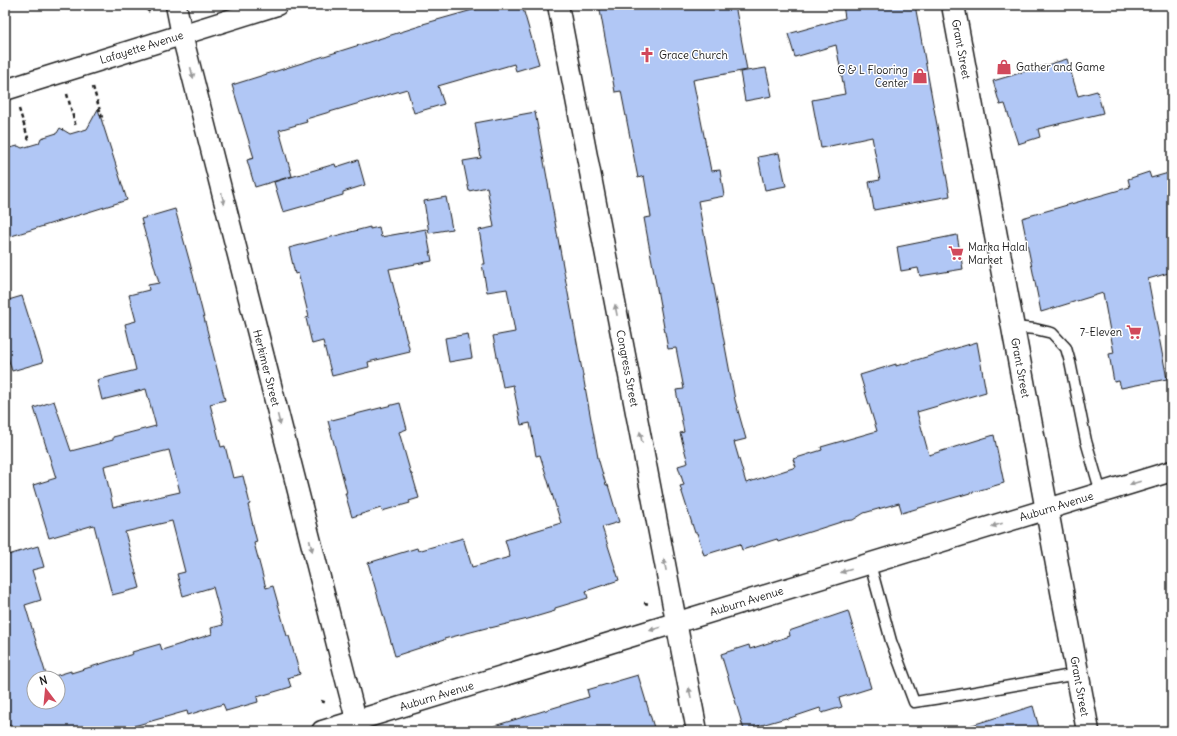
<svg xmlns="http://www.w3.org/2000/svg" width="1177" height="736" viewBox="0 0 1177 736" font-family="Delius,sans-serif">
<rect width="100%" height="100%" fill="#fff"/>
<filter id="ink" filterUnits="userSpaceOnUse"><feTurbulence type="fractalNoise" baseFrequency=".025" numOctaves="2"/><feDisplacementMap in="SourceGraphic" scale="8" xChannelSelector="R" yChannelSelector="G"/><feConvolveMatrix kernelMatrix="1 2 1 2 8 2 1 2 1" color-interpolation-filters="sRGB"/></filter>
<g filter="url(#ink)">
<path fill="#b1c7f5" stroke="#1c1c1c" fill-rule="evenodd" d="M 490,5 L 522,5 L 539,64 L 516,71 L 514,64 L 438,86 L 444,104 L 414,113 L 407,89 L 306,119 L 307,122 L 279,130 L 292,176 L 255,187 L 247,160 L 254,158 L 232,85 L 423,25 L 423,24 Z
M 599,5 L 735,5 L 747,70 L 693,80 L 711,171 L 720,170 L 724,196 L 698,201 L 735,400 L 746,439 L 734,442 L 746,483 L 796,467 L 793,459 L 822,450 L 821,447 L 877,431 L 860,375 L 896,364 L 896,366 L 977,342 L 986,392 L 917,412 L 929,455 L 994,435 L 1004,483 L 902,513 L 899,503 L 864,513 L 853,520 L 844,521 L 778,542 L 777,539 L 742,550 L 740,544 L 704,555 L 697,533 L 695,533 L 680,486 L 684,485 L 678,466 L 688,463 L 680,433 L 684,432 L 676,390 L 684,389 L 676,348 L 668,349 L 644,218 L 651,217 L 644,176 L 638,178 L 621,91 L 615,92 Z
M 843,5 L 915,5 L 950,196 L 874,210 L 869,182 L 880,180 L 872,137 L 821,148 L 812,100 L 845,94 L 836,45 L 795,57 L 788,34 L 845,18 Z
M 1067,59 L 1078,96 L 1097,91 L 1103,113 L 1038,129 L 1040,137 L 1018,144 L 1005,104 L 1000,105 L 993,81 Z
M 766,68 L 772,96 L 745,101 L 740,72 Z
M 98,109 L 127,200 L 5,238 L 5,149 L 18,146 L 22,148 L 39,143 L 41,138 L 57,133 L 60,128 L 70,134 L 87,129 Z
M 535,112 L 598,458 L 606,485 L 608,485 L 619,522 L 602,527 L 619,580 L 586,591 L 588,598 L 555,608 L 555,611 L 528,619 L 490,628 L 490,627 L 444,639 L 444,640 L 395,656 L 368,563 L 417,548 L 418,551 L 463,538 L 472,567 L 510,557 L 505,540 L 561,523 L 540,455 L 536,456 L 530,423 L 521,425 L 513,385 L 503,387 L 493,336 L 515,332 L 507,289 L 487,292 L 482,264 L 485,264 L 479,230 L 494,227 L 487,187 L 469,191 L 463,161 L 481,158 L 475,123 Z
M 779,153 L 786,186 L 765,190 L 758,157 Z
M 358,160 L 365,185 L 343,192 L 343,195 L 283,212 L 274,182 L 335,164 L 336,167 Z
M 1149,172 L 1151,178 L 1172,172 L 1172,272 L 1148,279 L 1167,379 L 1121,388 L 1119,381 L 1114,382 L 1109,354 L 1114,353 L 1103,293 L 1041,312 L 1022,218 L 1130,187 L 1128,179 Z
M 446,197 L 452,229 L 429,233 L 424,201 Z
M 175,209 L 190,263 L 225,400 L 210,404 L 221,447 L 225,446 L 233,478 L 243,476 L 250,504 L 248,505 L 257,542 L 254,543 L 266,588 L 273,586 L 287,636 L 289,636 L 300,674 L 288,678 L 291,687 L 257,697 L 258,702 L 226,711 L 223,704 L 188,715 L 187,711 L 134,726 L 136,731 L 11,731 L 5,712 L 5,556 L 38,546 L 44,567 L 32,570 L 41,600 L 25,605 L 47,678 L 34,678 L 34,702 L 58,702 L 58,678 L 48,678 L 71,671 L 71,673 L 133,654 L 132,652 L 160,644 L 162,650 L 212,634 L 211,628 L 223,625 L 213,587 L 183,596 L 177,574 L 185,572 L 172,521 L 125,532 L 140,588 L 112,595 L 94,525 L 49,538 L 33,485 L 56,478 L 34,408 L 54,401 L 71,451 L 113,440 L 113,437 L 156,426 L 146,389 L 102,400 L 97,380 L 136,370 L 125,324 L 136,321 L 129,295 L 149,290 L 148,285 L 159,283 L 141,219 ZM 169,450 L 180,492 L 113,507 L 104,466 Z
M 370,227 L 370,229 L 379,227 L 381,237 L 426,229 L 432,261 L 389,269 L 410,352 L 368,362 L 369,367 L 332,376 L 323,341 L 312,344 L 306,318 L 309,317 L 298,273 L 295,274 L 289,248 Z
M 957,235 L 963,269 L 920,276 L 918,268 L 901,271 L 897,247 Z
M 22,296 L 43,362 L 12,371 L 5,347 L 5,301 Z
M 468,334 L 472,358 L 449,362 L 445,338 Z
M 400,403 L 407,429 L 399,432 L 411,474 L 412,474 L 419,498 L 409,501 L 410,503 L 382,511 L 381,508 L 352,517 L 345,493 L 347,493 L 328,421 Z
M 848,611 L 871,688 L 839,698 L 842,707 L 822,713 L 820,708 L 787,719 L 786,718 L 744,730 L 721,654 L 749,645 L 750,649 L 790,636 L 789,631 Z
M 638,675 L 655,731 L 495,731 L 494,726 L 589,697 L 587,690 Z
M 1033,706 L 1040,731 L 970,731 L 969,726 Z"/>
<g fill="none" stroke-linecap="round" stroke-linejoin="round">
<defs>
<path id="service" d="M 1014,327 L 1035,329 L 1052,333 L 1066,348 L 1070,362 L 1086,441 L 1101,493
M 870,564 L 891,641 L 914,702 L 947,697 L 1077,674"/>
<g id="minor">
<path id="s1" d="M 176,5 L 182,35 L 359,731"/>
<path id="s2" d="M 558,5 L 697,731"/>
<path id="s3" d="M 5,90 L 277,5"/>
<path id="s4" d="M 322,731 L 1172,471"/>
</g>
<g id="tertiary">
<path id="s5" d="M 953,5 L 1088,731"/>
</g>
</defs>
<use href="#service" stroke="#1c1c1c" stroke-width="13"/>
<use href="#minor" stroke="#1c1c1c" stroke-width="23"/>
<use href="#tertiary" stroke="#1c1c1c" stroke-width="25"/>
<path stroke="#1c1c1c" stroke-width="2.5" stroke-dasharray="4 3" stroke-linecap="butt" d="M 141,5 L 151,13
M 93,87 L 103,121
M 67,94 L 76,127
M 19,109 L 29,141
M 644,603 L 649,604
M 321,701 L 327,703"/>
<use href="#service" stroke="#fff" stroke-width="10"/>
<use href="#minor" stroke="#fff" stroke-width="20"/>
<use href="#tertiary" stroke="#fff" stroke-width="22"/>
</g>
<defs><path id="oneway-solid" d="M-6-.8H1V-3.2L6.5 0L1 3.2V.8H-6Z"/></defs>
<g fill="#999">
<use href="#oneway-solid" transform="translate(192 73) rotate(76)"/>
<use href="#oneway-solid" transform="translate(223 199) rotate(76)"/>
<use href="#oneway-solid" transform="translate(616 310) rotate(-101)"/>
<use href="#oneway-solid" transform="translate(279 420) rotate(76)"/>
<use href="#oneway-solid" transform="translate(641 437) rotate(-101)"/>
<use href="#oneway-solid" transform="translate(1135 483) rotate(163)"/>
<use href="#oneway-solid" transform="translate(997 525) rotate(163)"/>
<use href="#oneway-solid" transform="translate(311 546) rotate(76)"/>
<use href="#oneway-solid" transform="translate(665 565) rotate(-101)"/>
<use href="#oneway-solid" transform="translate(846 571) rotate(163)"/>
<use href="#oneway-solid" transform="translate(655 629) rotate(163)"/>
<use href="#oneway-solid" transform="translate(690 693) rotate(-101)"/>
</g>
</g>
<defs>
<symbol id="church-bare" viewBox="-9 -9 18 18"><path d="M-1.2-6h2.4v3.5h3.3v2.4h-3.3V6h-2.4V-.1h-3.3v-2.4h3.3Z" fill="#d1495b" stroke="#fff" stroke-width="2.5" paint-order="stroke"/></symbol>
<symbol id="shop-bare" viewBox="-9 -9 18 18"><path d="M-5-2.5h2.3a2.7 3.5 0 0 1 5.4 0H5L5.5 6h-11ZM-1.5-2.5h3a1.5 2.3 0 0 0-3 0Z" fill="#d1495b" stroke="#fff" stroke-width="2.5" paint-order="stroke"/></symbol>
<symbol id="supermarket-bare" viewBox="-9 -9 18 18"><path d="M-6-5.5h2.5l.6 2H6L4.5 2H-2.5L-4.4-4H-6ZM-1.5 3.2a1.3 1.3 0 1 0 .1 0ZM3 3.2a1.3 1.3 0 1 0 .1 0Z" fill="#d1495b" stroke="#fff" stroke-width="2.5" paint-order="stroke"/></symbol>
</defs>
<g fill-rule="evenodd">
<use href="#church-bare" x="636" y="44" width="22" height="22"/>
<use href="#shop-bare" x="993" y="56" width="22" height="22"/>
<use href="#shop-bare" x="909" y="65" width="22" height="22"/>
<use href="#supermarket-bare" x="945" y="242" width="22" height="22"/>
<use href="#supermarket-bare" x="1123" y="321" width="22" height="22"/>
</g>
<g text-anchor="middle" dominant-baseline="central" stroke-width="3" stroke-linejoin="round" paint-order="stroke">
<g font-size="11" fill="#1c1c1c" stroke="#fff">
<text stroke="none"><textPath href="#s3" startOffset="143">Lafayette Avenue</textPath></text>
<text stroke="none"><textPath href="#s5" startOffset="45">Grant Street</textPath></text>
<text stroke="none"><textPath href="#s1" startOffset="374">Herkimer Street</textPath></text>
<text stroke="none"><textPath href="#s2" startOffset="370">Congress Street</textPath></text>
<text stroke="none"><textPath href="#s5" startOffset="369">Grant Street</textPath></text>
<text stroke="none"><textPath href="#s4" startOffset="768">Auburn Avenue</textPath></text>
<text stroke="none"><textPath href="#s4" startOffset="444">Auburn Avenue</textPath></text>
<text stroke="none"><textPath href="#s5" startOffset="693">Grant Street</textPath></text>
<text stroke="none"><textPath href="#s4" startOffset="120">Auburn Avenue</textPath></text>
</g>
<g font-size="11" fill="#1c1c1c" stroke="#fff" text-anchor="start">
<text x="659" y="55">Grace Church</text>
<text x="1016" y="67">Gather and Game</text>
<text x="908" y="70" text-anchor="end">G &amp; L Flooring<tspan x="908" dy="13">Center</tspan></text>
<text x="968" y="247">Marka Halal<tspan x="968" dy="13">Market</tspan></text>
<text x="1122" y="332" text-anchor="end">7-Eleven</text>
</g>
</g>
<rect width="1177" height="736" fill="none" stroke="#fff" stroke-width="20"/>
<rect x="10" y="10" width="1157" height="716" fill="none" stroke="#1c1c1c" stroke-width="1.5" filter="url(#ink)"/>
<g transform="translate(46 690) rotate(344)"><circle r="19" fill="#ffffff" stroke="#a4a4a4"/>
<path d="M0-3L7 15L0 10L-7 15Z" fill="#d1495b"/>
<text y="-6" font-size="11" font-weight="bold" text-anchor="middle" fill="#1c1c1c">N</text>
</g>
</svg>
